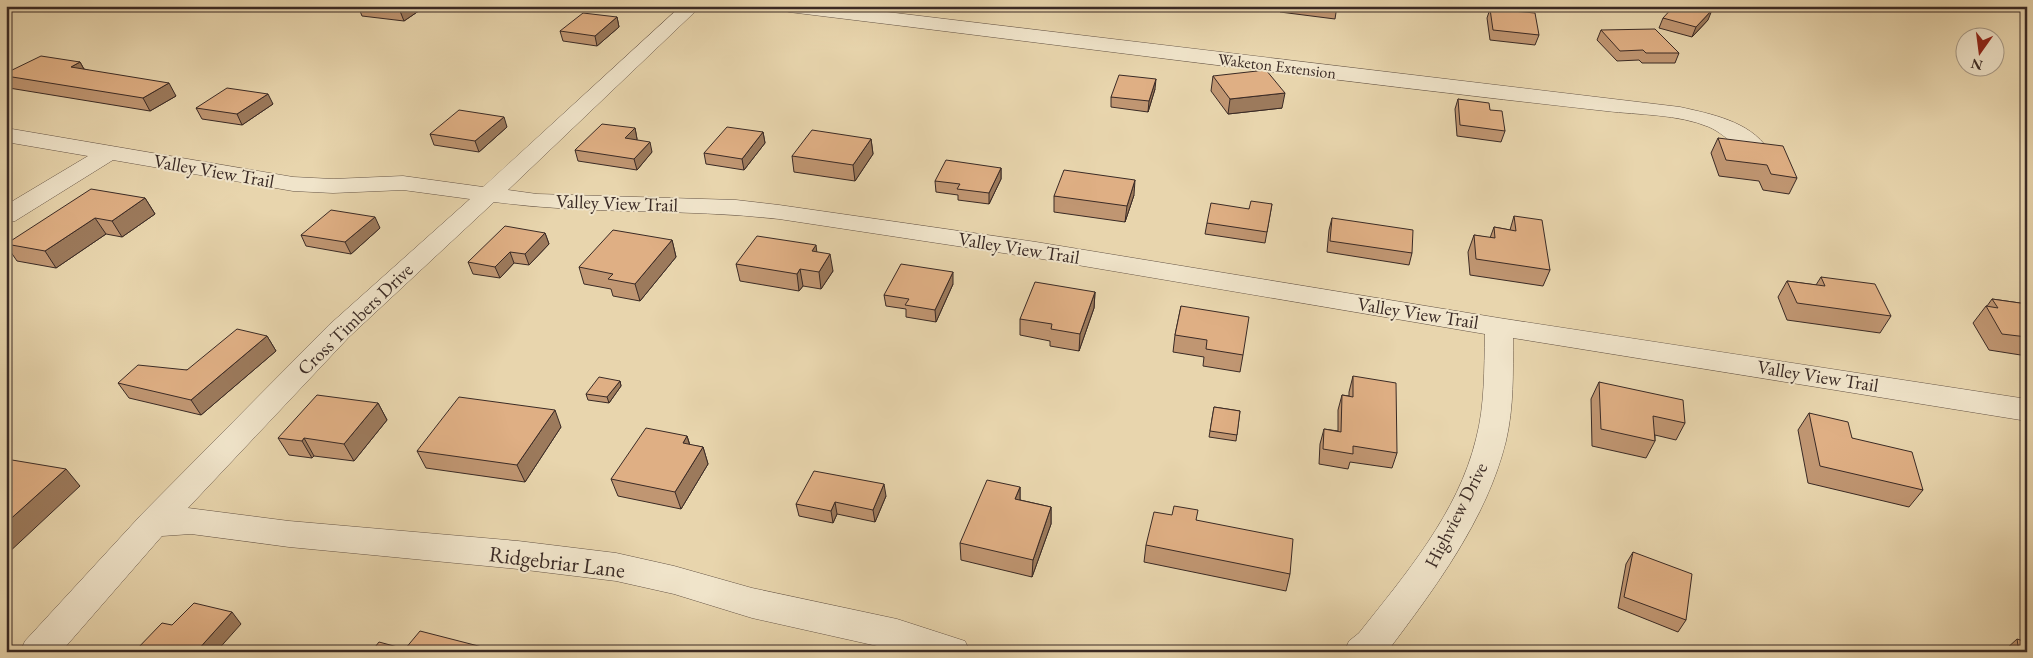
<svg xmlns="http://www.w3.org/2000/svg" width="2033" height="658" viewBox="0 0 2033 658" font-family="'EB Garamond',serif">
<rect width="100%" height="100%" fill="#e8d5ad"/>
<filter id="stains"><feTurbulence type="fractalNoise" baseFrequency=".004" numOctaves="4"/><feColorMatrix values="0 0 0 0 .2 0 0 0 0 .09 0 0 0 0 .02 0 0 0 .5 -.17"/></filter>
<radialGradient id="worn" r=".72"><stop offset=".6" stop-color="#630" stop-opacity="0"/><stop offset="1" stop-color="#630" stop-opacity=".3"/></radialGradient>
<g fill="none" stroke-linecap="round" stroke-linejoin="round">
<defs>
<path id="minor" d="M 681,6 L 701,6 L 508,190 L 537,194 L 736,200 L 779,205 L 1036,242 L 1499,318 L 2027,399 L 2027,421 L 1513,338 C 1513,372 1514,407 1506,441 C 1487,519 1435,588 1387,652 L 1344,652 L 1349,641 L 1359,633 C 1405,575 1458,513 1476,439 C 1485,405 1484,369 1485,334 L 1036,258 L 779,219 C 684,208 589,215 494,202 L 349,337 L 188,508 L 289,521 L 518,541 L 616,553 L 674,566 L 752,588 L 897,619 L 965,641 L 970,652 L 904,652 L 752,618 L 674,594 L 616,581 L 518,569 L 289,547 L 191,534 L 162,536 L 61,652 L 20,652 L 25,641 L 141,515 L 329,325 L 470,199 L 403,190 L 333,193 L 293,191 L 113,160 L 15,221 L 6,223 L 6,205 L 88,156 L 6,142 L 6,128 L 293,177 L 333,179 L 403,176 L 483,187 Z
M 780,6 L 837,6 L 1680,107 C 1711,114 1749,121 1768,149 L 1765,154 C 1744,159 1728,135 1709,127 C 1678,114 1639,115 1606,111 C 1333,81 1061,45 789,12 L 782,10 Z"/>
</defs>
<use href="#minor" stroke="#665547" stroke-width="1"/>
<use href="#minor" fill="#f0e4ca" fill-rule="evenodd"/>
</g>
<path fill="#c09672" stroke="#3a2a25" d="M 358,6 L 426,6 L 404,21 L 362,16 Z
M 1281,6 L 1337,6 L 1335,19 L 1280,12 Z
M 1490,9 L 1539,35 L 1535,45 L 1490,40 L 1487,18 Z
M 617,17 L 619,27 L 597,46 L 563,41 L 560,31 Z
M 1663,18 L 1708,20 L 1692,37 L 1659,28 Z
M 1601,30 L 1679,53 L 1675,63 L 1642,63 L 1639,60 L 1617,61 L 1597,40 Z
M 80,62 L 84,69 L 176,96 L 150,111 L 9,88 L 6,84 L 6,73 Z
M 1213,76 L 1282,108 L 1228,114 L 1211,91 Z
M 1155,89 L 1148,112 L 1111,107 L 1111,97 Z
M 1458,99 L 1490,110 L 1505,131 L 1501,142 L 1457,136 L 1455,109 Z
M 273,104 L 242,125 L 202,119 L 196,108 Z
M 507,127 L 479,152 L 434,145 L 430,134 Z
M 635,128 L 637,139 L 637,140 L 652,152 L 637,170 L 578,161 L 575,150 Z
M 763,132 L 765,143 L 744,170 L 706,164 L 704,153 Z
M 1718,138 L 1797,178 L 1789,194 L 1763,190 L 1759,181 L 1719,176 L 1711,153 Z
M 871,139 L 873,154 L 855,181 L 794,172 L 792,156 Z
M 1001,168 L 1001,179 L 989,204 L 958,200 L 958,195 L 936,192 L 935,181 Z
M 1134,195 L 1125,222 L 1054,212 L 1054,196 Z
M 145,198 L 155,214 L 122,237 L 106,234 L 56,268 L 17,261 L 6,245 L 6,244 Z
M 1272,204 L 1265,243 L 1205,234 L 1207,223 L 1249,209 Z
M 1514,216 L 1550,270 L 1543,286 L 1470,275 L 1468,252 L 1474,235 L 1490,238 L 1494,227 L 1510,230 Z
M 1332,218 L 1412,253 L 1409,265 L 1327,252 L 1329,230 Z
M 380,228 L 351,254 L 306,246 L 301,235 Z
M 545,233 L 549,244 L 529,265 L 514,263 L 500,278 L 473,274 L 468,262 Z
M 672,240 L 676,257 L 640,301 L 613,296 L 611,289 L 584,284 L 579,267 Z
M 817,252 L 833,271 L 821,289 L 803,286 L 799,291 L 740,281 L 736,264 Z
M 1821,277 L 1891,316 L 1880,333 L 1787,320 L 1778,297 L 1787,281 L 1816,285 Z
M 953,284 L 936,322 L 906,317 L 906,309 L 886,306 L 884,295 Z
M 1095,292 L 1094,308 L 1079,351 L 1050,346 L 1050,341 L 1020,335 L 1020,319 Z
M 1992,299 L 2027,304 L 2027,356 L 1989,350 L 1973,323 L 1986,306 L 1987,306 Z
M 1181,306 L 1243,355 L 1240,372 L 1203,366 L 1204,357 L 1173,352 L 1175,335 Z
M 267,336 L 276,351 L 201,415 L 129,398 L 118,383 L 187,370 Z
M 1353,376 L 1397,453 L 1392,468 L 1350,462 L 1348,469 L 1319,464 L 1320,444 L 1324,429 L 1338,431 L 1338,410 L 1342,395 L 1349,396 L 1349,392 Z
M 620,381 L 621,386 L 609,403 L 588,400 L 586,394 Z
M 1599,382 L 1685,423 L 1676,440 L 1655,435 L 1655,441 L 1646,458 L 1592,446 L 1591,399 Z
M 378,403 L 387,420 L 354,461 L 314,456 L 312,458 L 289,455 L 278,438 Z
M 1214,407 L 1240,411 L 1236,441 L 1209,437 Z
M 1809,413 L 1852,438 L 1923,490 L 1909,507 L 1808,483 L 1798,430 Z
M 561,427 L 525,482 L 426,468 L 417,451 Z
M 687,436 L 690,445 L 703,447 L 708,464 L 681,509 L 618,496 L 611,479 Z
M 1020,487 L 1020,500 L 1051,507 L 1051,524 L 1032,577 L 961,560 L 960,543 Z
M 886,496 L 875,522 L 837,514 L 833,523 L 799,516 L 796,504 Z
M 1196,520 L 1290,574 L 1286,591 L 1144,562 L 1146,545 Z
M 1633,552 L 1686,620 L 1678,632 L 1618,608 L 1626,564 Z
M 2017,639 L 2027,652 L 2005,652 L 2005,650 Z"/>
<path fill="#9c7a5c" stroke="#3a2a25" d="M 408,6 L 426,6 L 404,21 L 400,11 Z
M 1712,10 L 1708,20 L 1692,37 L 1696,27 Z
M 617,17 L 619,27 L 597,46 L 595,36 Z
M 80,62 L 87,75 L 71,67 Z
M 1156,79 L 1155,89 L 1148,112 L 1149,101 Z
M 169,83 L 176,96 L 150,111 L 143,98 Z
M 1285,93 L 1282,108 L 1228,114 L 1230,99 Z
M 268,94 L 273,104 L 242,125 L 237,114 Z
M 504,117 L 507,127 L 479,152 L 475,141 Z
M 635,128 L 637,139 L 628,149 L 625,138 Z
M 763,132 L 765,143 L 744,170 L 742,159 Z
M 871,139 L 873,154 L 855,181 L 853,165 Z
M 650,142 L 652,152 L 637,170 L 634,159 Z
M 1001,168 L 1001,179 L 989,204 L 989,193 Z
M 1135,180 L 1134,195 L 1125,222 L 1127,206 Z
M 145,198 L 155,214 L 122,237 L 112,221 Z
M 375,217 L 380,228 L 351,254 L 345,242 Z
M 95,218 L 106,234 L 56,268 L 45,251 Z
M 545,233 L 549,244 L 529,265 L 525,254 Z
M 672,240 L 676,257 L 640,301 L 635,284 Z
M 816,245 L 818,262 L 812,251 Z
M 510,252 L 514,263 L 500,278 L 495,267 Z
M 830,254 L 833,271 L 821,289 L 819,272 Z
M 800,269 L 803,286 L 799,291 L 797,274 Z
M 953,272 L 953,284 L 936,322 L 935,310 Z
M 1095,292 L 1094,308 L 1079,351 L 1080,334 Z
M 267,336 L 276,351 L 201,415 L 191,400 Z
M 620,381 L 621,386 L 609,403 L 607,397 Z
M 378,403 L 387,420 L 354,461 L 344,444 Z
M 555,410 L 561,427 L 525,482 L 517,465 Z
M 687,436 L 692,453 L 683,443 Z
M 304,438 L 314,456 L 312,458 L 302,441 Z
M 703,447 L 708,464 L 681,509 L 675,492 Z
M 66,469 L 80,486 L 6,555 L 6,523 Z
M 884,484 L 886,496 L 875,522 L 873,510 Z
M 1020,487 L 1020,504 L 1015,499 Z
M 835,502 L 837,514 L 833,523 L 831,511 Z
M 1051,507 L 1051,524 L 1032,577 L 1033,560 Z
M 232,612 L 241,624 L 216,652 L 196,652 Z"/>
<path fill="#dfaf84" stroke="#3a2a25" d="M 361,6 L 408,6 L 400,11 Z
M 1314,6 L 1337,6 L 1337,9 Z
M 1674,6 L 1697,6 L 1712,10 L 1696,27 L 1663,18 Z
M 1490,9 L 1535,13 L 1539,35 L 1493,30 Z
M 583,13 L 617,17 L 595,36 L 560,31 Z
M 1655,29 L 1679,53 L 1646,53 L 1643,50 L 1620,51 L 1601,30 Z
M 41,56 L 80,62 L 71,67 L 169,83 L 143,98 L 6,76 L 6,73 Z
M 1266,70 L 1285,93 L 1230,99 L 1213,76 Z
M 1119,75 L 1156,79 L 1149,101 L 1111,97 Z
M 227,88 L 268,94 L 237,114 L 196,108 Z
M 1458,99 L 1489,103 L 1490,110 L 1502,111 L 1505,131 L 1460,125 Z
M 459,110 L 504,117 L 475,141 L 430,134 Z
M 602,124 L 635,128 L 625,138 L 650,142 L 634,159 L 575,150 Z
M 727,127 L 763,132 L 742,159 L 704,153 Z
M 812,130 L 871,139 L 853,165 L 792,156 Z
M 1718,138 L 1783,146 L 1797,178 L 1771,174 L 1767,165 L 1726,160 Z
M 946,160 L 1001,168 L 989,193 L 957,189 L 960,184 L 935,181 Z
M 1064,170 L 1135,180 L 1127,206 L 1054,196 Z
M 91,189 L 145,198 L 112,221 L 95,218 L 45,251 L 6,244 Z
M 1251,201 L 1272,204 L 1267,232 L 1207,223 L 1211,203 L 1249,209 Z
M 331,210 L 375,217 L 345,242 L 301,235 Z
M 1514,216 L 1542,220 L 1550,270 L 1476,259 L 1474,235 L 1495,238 L 1494,227 L 1516,231 Z
M 1332,218 L 1413,230 L 1412,253 L 1330,241 Z
M 505,226 L 545,233 L 525,254 L 510,252 L 495,267 L 468,262 Z
M 613,230 L 672,240 L 635,284 L 608,279 L 613,274 L 579,267 Z
M 757,236 L 816,245 L 812,251 L 830,254 L 819,272 L 800,269 L 797,274 L 736,264 Z
M 901,264 L 953,272 L 935,310 L 905,305 L 909,299 L 884,295 Z
M 1821,277 L 1875,284 L 1891,316 L 1797,303 L 1787,281 L 1825,286 Z
M 1035,282 L 1095,292 L 1080,334 L 1051,329 L 1052,324 L 1020,319 Z
M 1992,299 L 2027,304 L 2027,337 L 2002,334 L 1986,306 L 1998,308 Z
M 1181,306 L 1249,317 L 1243,355 L 1206,349 L 1207,340 L 1175,335 Z
M 237,329 L 267,336 L 191,400 L 118,383 L 138,365 L 187,370 Z
M 1353,376 L 1396,383 L 1397,453 L 1353,446 L 1353,454 L 1323,449 L 1324,429 L 1341,432 L 1342,395 L 1353,397 Z
M 599,377 L 620,381 L 607,397 L 586,394 Z
M 1599,382 L 1683,400 L 1685,423 L 1653,416 L 1655,441 L 1601,429 Z
M 317,395 L 378,403 L 344,444 L 304,438 L 302,441 L 278,438 Z
M 459,397 L 555,410 L 517,465 L 417,451 Z
M 1214,407 L 1240,411 L 1237,435 L 1210,431 Z
M 1809,413 L 1848,422 L 1852,438 L 1912,452 L 1923,490 L 1820,466 Z
M 646,428 L 687,436 L 683,443 L 703,447 L 675,492 L 611,479 Z
M 12,460 L 66,469 L 6,523 L 6,465 Z
M 814,471 L 884,484 L 873,510 L 835,502 L 831,511 L 796,504 Z
M 987,480 L 1020,487 L 1015,499 L 1051,507 L 1033,560 L 960,543 Z
M 1174,506 L 1198,510 L 1196,520 L 1293,539 L 1290,574 L 1146,545 L 1154,512 L 1172,515 Z
M 1633,552 L 1692,574 L 1686,620 L 1624,597 Z
M 194,603 L 232,612 L 196,652 L 134,652 L 162,623 L 172,625 Z
M 420,631 L 494,650 L 493,652 L 371,652 L 379,642 L 405,649 Z
M 2017,639 L 2027,642 L 2027,652 L 2019,652 Z
M 632,647 L 651,652 L 630,652 Z"/>
<g text-anchor="middle" dominant-baseline="central" stroke-width="4" stroke-linejoin="round" paint-order="stroke">
<g font-size="16" fill="#3a2a25" stroke="#f0e4ca">
<text transform="translate(1277 66) rotate(7)">Waketon Extension</text>
</g>
<g font-size="19" fill="#3a2a25" stroke="#f0e4ca">
<text transform="translate(214 171) rotate(10)">Valley View Trail</text>
<text transform="translate(617 203) rotate(2)">Valley View Trail</text>
<text transform="translate(1019 248) rotate(9)">Valley View Trail</text>
<text transform="translate(1418 313) rotate(9)">Valley View Trail</text>
<text transform="translate(355 319) rotate(-44)">Cross Timbers Drive</text>
<text transform="translate(1818 376) rotate(9)">Valley View Trail</text>
<text transform="translate(1456 515) rotate(-63)">Highview Drive</text>
</g>
<g font-size="22" fill="#3a2a25" stroke="#f0e4ca">
<text transform="translate(557 562) rotate(7)">Ridgebriar Lane</text>
</g>
</g>
<rect width="2033" height="658" fill="none" stroke="#e8d5ad" stroke-width="25"/>
<rect x="8" y="8" width="2018" height="643" fill="none" stroke="#3a2a25" stroke-width="2.5"/>
<rect x="12" y="12" width="2008" height="633" fill="none" stroke="#3a2a25"/>
<g transform="translate(1980 52) rotate(194)"><circle r="24" fill="#f0e4ca" stroke="#a79a88"/>
<path d="M0-4L9 19L0 12L-9 19Z" fill="#8f2418"/>
<text y="-8" font-size="14" font-weight="bold" text-anchor="middle" fill="#3a2a25">N</text>
</g>
<rect width="100%" height="100%" filter="url(#stains)"/>
<rect width="100%" height="100%" fill="url(#worn)"/>
</svg>
